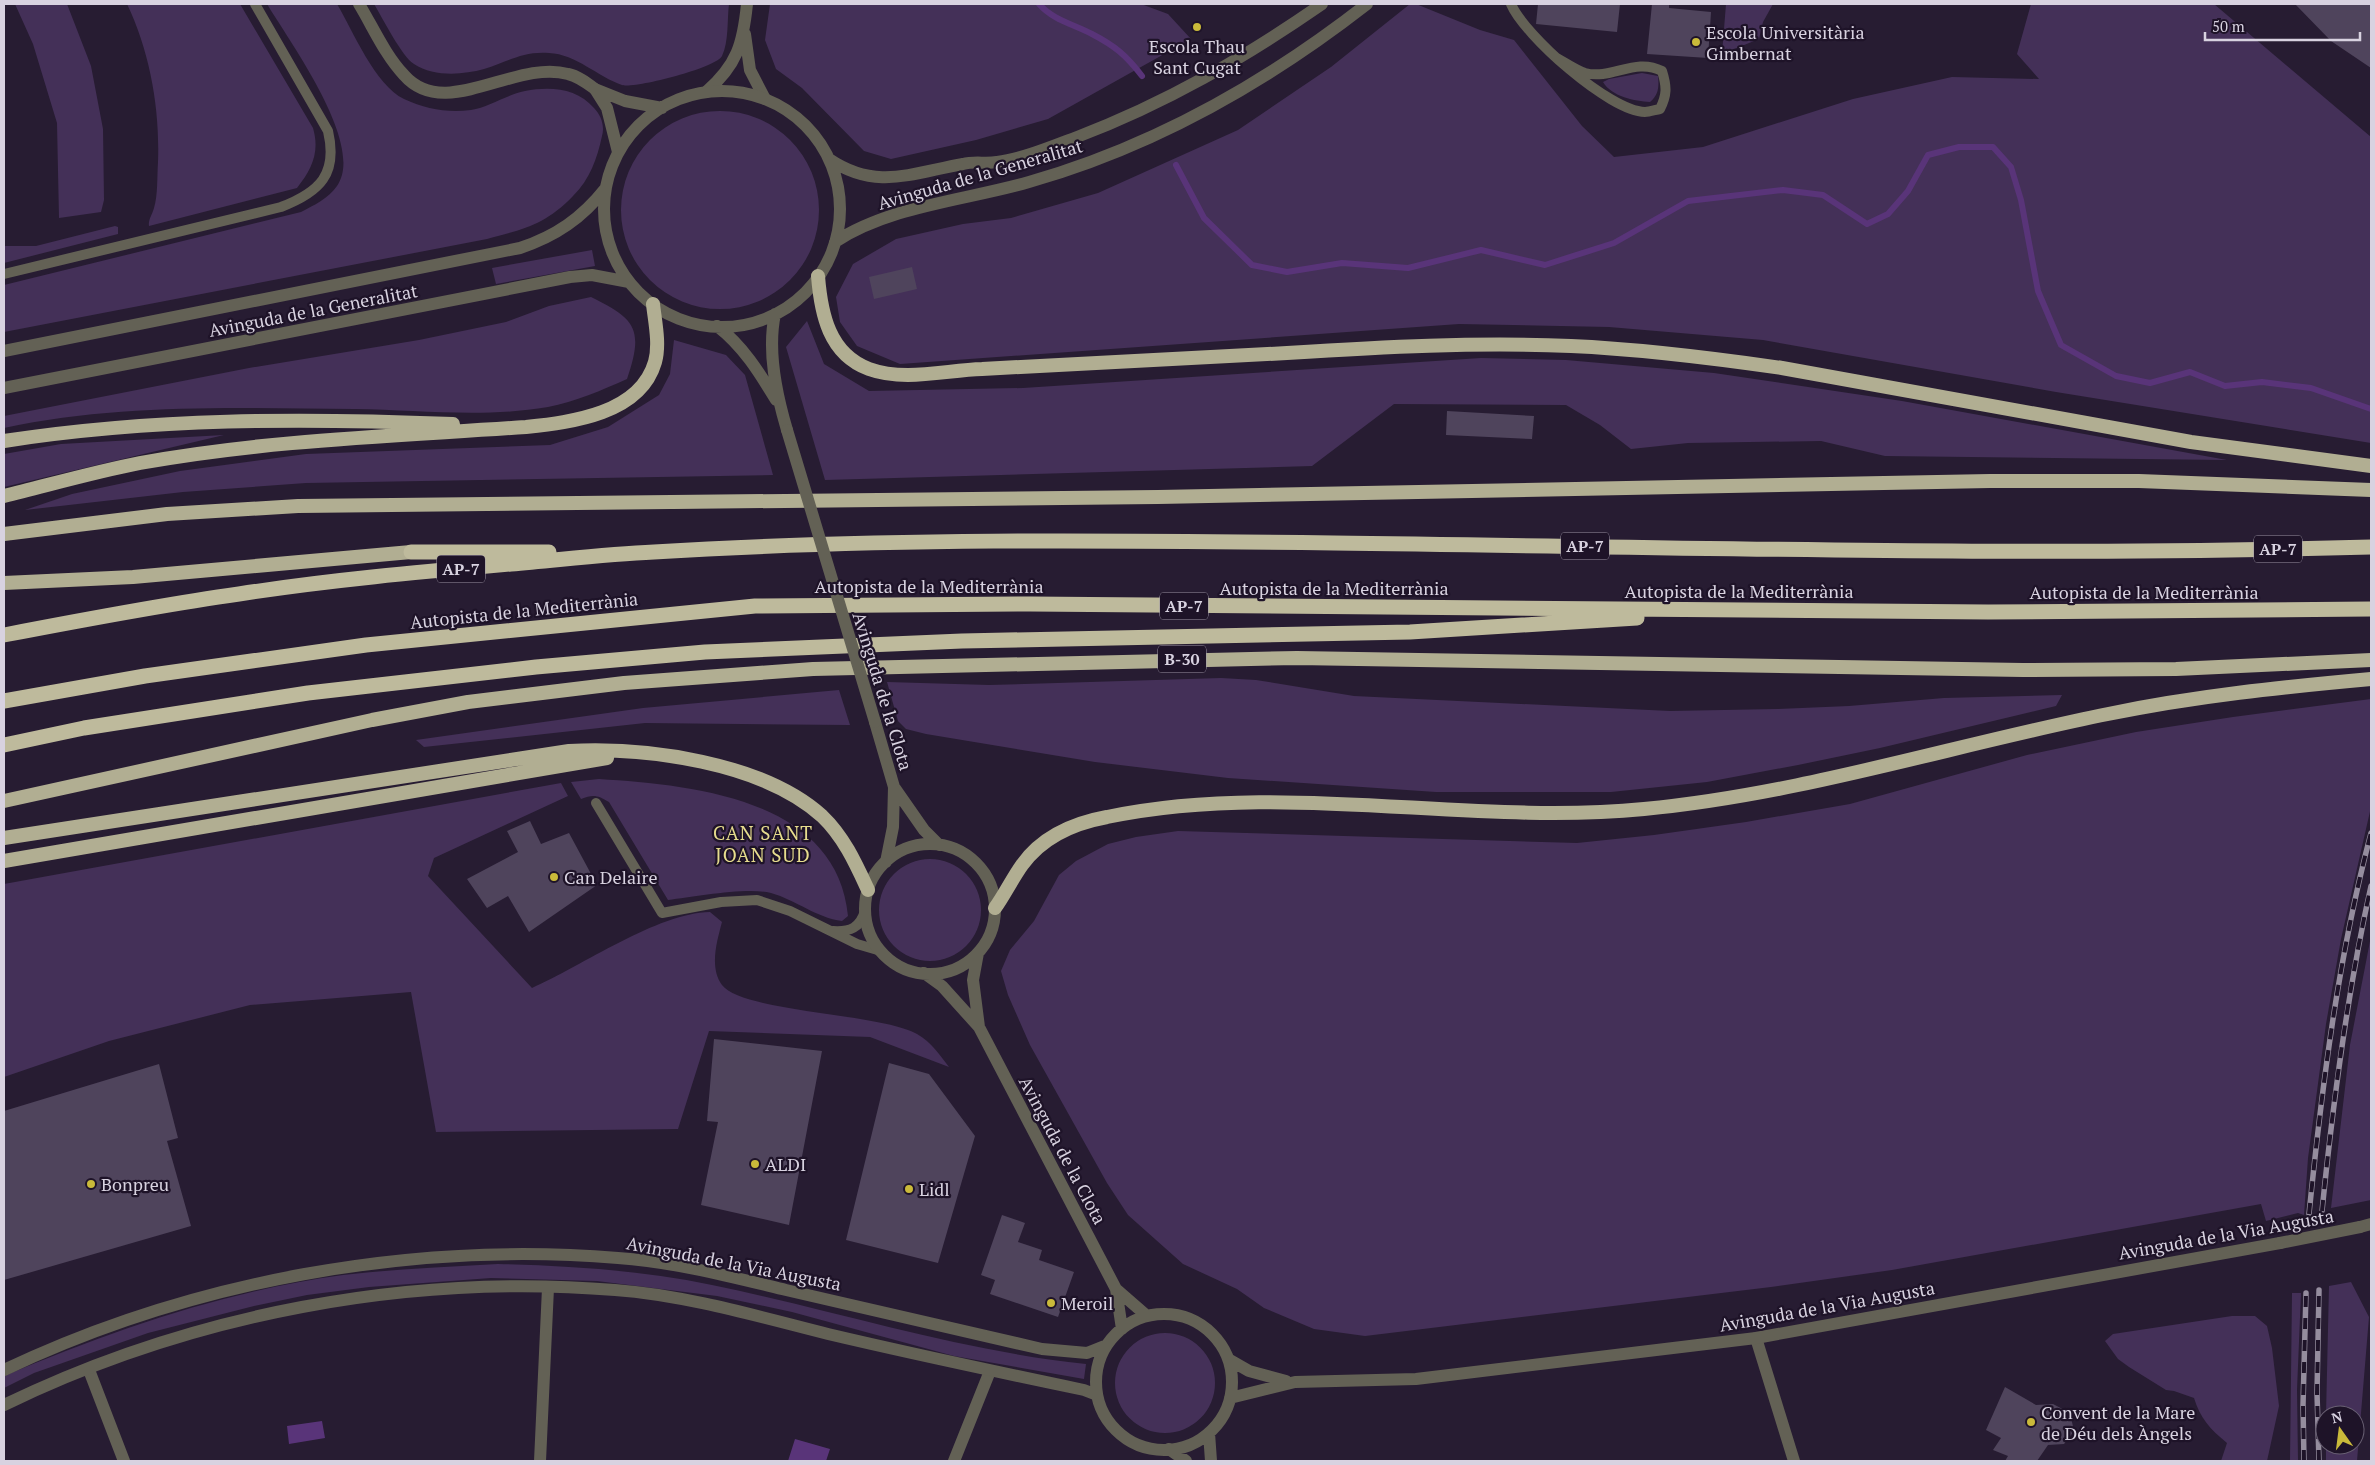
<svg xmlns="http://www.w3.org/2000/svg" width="2375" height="1465" viewBox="0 0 2375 1465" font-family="'PT Serif',serif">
<rect width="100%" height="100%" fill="#271c32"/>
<path fill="#443058" d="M 15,4 L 67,4 L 91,66 L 103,129 L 104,200 L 101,212 L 59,218 L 57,123 L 33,44 Z
M 127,4 L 240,4 L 313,128 C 320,152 312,169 297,188 L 149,226 C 148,220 152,215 154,208 C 158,195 157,177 158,162 C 160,109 150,52 127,4 Z
M 267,4 L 337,4 C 353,31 375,85 404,99 C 426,109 447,113 471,110 C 489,107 506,95 525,91 C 550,86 577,88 594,108 C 601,115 605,126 602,136 C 597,159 590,179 573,196 C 545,225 524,229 487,239 L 4,332 L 4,285 L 301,212 C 314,205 328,199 337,186 C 366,145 289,41 267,4 Z
M 374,4 L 729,4 C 727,19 729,42 722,56 C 716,68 634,89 622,85 C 598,77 576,54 549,53 C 522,51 508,62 484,69 C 462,75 434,77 414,64 C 402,57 382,17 374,4 Z
M 770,4 L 1141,4 L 1168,14 L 1191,39 L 1048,119 L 976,140 L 891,159 L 864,151 L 802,88 L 776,69 L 765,40 Z
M 1410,4 L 1416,4 L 1480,30 L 1514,40 L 1582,126 L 1614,157 L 1703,147 L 1853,99 L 1952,77 L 2039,79 L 2017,54 L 2031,4 L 2214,4 L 2371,137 L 2371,443 L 2056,392 L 1763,340 L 1609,327 L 1459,324 L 900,364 L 857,346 L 840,322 L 836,297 L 853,264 L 896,239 L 963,224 L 1011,218 L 1098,193 L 1238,130 L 1331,67 Z
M 1726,4 L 1773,4 L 1763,22 L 1759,39 L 1722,54 Z
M 1642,73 L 1658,76 C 1659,86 1659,95 1650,102 C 1635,101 1612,97 1603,82 L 1609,79 Z
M621 210a99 99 0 1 1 198 0a99 99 0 1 1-198 0Z
M 115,226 L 118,227 L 118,234 L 4,263 L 4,246 L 36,246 Z
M 592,250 L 595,266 L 496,284 L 492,268 Z
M 591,297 C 636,319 644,329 627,379 C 602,390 575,402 548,407 C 485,418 418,410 355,409 C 238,408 119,403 4,428 L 4,416 L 249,368 L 419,340 L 506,322 L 549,306 Z
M 807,321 L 824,364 L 869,391 L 1023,388 L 1481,358 L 1566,360 L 1714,373 L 1902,401 L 2227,460 L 1885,456 L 1821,441 L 1688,443 L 1631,449 L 1600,425 L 1566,405 L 1394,404 L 1312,466 L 825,480 L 786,347 Z
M 674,340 L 726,355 L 745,375 L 773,475 L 306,483 L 183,492 L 25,510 L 72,494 L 180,471 L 306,454 L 550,445 L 608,427 L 659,395 L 670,374 Z
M 224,435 L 4,487 L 4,454 L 61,444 Z
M 1221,678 L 1256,680 L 1354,696 L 1670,711 L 1777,709 L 1849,706 L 1944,698 L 2062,695 L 2056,706 L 1880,748 L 1798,765 L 1707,782 L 1611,792 L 1436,792 L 1228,778 L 1095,762 L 926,734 L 906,729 L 898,721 L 887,682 L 989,685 Z
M 839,690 L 850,725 L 645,723 L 424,747 L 416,740 L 643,708 Z
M 2371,699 L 2371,807 L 2341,939 L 2326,1024 L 2308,1158 L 2304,1215 L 2298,1213 L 2266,1221 L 2261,1204 L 1892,1270 L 1771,1287 L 1365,1336 L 1314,1329 L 1264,1308 L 1237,1289 L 1183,1264 L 1128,1215 L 1107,1183 L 1030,1045 L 1008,995 L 1001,971 L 1010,950 L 1034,921 L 1059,875 L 1076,861 L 1108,844 L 1136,837 L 1178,831 L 1577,843 L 1654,835 L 1746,822 L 1850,804 L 2027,755 L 2136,732 L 2233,717 Z
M 599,779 C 691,785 837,798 848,916 L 842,921 C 817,918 796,900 771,893 C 746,887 695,897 668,900 L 609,802 C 598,795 593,794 581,799 L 571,782 Z
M 561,783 L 568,796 L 434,858 L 428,876 L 532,988 C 582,966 657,913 710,912 L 722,922 C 717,941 709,967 722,985 C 742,1012 879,1013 917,1034 C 931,1042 940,1055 949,1067 L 870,1037 L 709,1031 L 678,1129 L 436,1132 L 411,992 L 250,1005 L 109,1041 L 4,1077 L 4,884 Z
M879 910a51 51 0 1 1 102 0a51 51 0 1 1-102 0Z
M 2371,936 L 2371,1200 L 2331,1208 L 2350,1045 Z
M 498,1264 C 570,1266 641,1270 712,1285 C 837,1311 960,1351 1086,1364 L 1084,1379 L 954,1356 L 792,1312 L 717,1296 L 597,1281 L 491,1278 L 369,1287 L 307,1295 L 254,1306 L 148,1333 L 34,1373 L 4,1388 L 4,1376 C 113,1330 225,1291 343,1275 C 394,1269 446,1267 498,1264 Z
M 2351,1282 L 2369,1317 L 2357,1461 L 2326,1461 L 2326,1445 L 2355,1445 L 2355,1415 L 2326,1415 L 2329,1286 Z
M 2292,1293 L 2301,1293 L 2297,1390 L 2298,1461 L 2290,1461 Z
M 2232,1316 L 2255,1316 L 2267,1326 L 2272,1348 L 2279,1406 L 2267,1461 L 2221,1461 L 2227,1443 C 2210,1429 2200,1418 2194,1398 L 2174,1391 L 2166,1390 L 2129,1367 L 2118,1359 L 2105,1341 L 2113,1334 Z
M1115 1383a50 50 0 1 1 100 0a50 50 0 1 1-100 0Z"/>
<path fill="#593479" d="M 322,1421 L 325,1438 L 289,1444 L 287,1426 Z
M 795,1439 L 830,1449 L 826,1461 L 788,1461 Z"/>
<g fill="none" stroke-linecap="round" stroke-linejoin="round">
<path stroke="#593479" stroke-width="6" d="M 1039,4 C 1053,20 1073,24 1092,34 C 1115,46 1126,55 1142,76
M 1176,165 L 1204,218 L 1252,265 L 1287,272 L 1342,263 L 1408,268 L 1481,250 L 1545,265 L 1614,243 L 1688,201 L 1783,190 L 1823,195 L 1867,224 L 1888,214 L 1908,191 L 1928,155 L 1959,147 L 1993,147 L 2011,167 L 2021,200 L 2038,291 L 2061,345 L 2116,376 L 2150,383 L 2190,372 L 2225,386 L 2262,382 L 2311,388 L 2371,409"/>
</g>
<path fill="#4f445c" d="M 1538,4 L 1620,4 L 1617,32 L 1536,24 Z
M 1652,4 L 1669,4 L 1669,8 L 1711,12 L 1708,58 L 1647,54 Z
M 2295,4 L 2371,4 L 2371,68 L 2331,41 Z
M 912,267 L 917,289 L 874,299 L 869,277 Z
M 1447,411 L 1534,416 L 1532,439 L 1446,435 Z
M 530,821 L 541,844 L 569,833 L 597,885 L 529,932 L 508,896 L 487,908 L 467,879 L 518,852 L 507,831 Z
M 714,1039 L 822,1051 L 789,1225 L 701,1205 L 718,1122 L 707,1121 Z
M 889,1063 L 929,1074 L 975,1136 L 938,1263 L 846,1240 Z
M 159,1064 L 178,1138 L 167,1141 L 191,1226 L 4,1280 L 4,1111 Z
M 1002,1215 L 1025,1223 L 1018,1242 L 1042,1250 L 1039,1260 L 1074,1272 L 1058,1317 L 990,1294 L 995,1280 L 981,1275 Z
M 2005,1387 L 2036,1405 L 2053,1404 L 2070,1413 L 2074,1431 L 2064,1444 L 2048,1445 L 2037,1461 L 2005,1461 L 2008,1456 L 1993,1450 L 2001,1438 L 1986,1430 Z"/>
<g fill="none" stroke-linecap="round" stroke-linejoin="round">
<path stroke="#636155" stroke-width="10" d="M 1511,4 C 1524,35 1609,111 1645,112 C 1649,112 1655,110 1660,109 C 1667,95 1667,87 1662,71 C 1635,57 1612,80 1585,73 C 1576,70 1566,63 1557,58
M 4,274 L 281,207 C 320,192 338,174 328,131 L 255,4
M 596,803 L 662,913 L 721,902 L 757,900 L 790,911 L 857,944 L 881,951
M 833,931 C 850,932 860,928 865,911"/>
<path stroke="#636155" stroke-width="12" d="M 359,4 C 373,27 385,55 404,75 C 445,122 515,59 568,74 C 578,76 587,83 595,89
M 745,34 L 750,70 L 765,99
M 706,92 C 737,65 743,44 747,4
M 1756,1338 L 1794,1461
M 89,1370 L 124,1461
M 540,1461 L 548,1288
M 954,1461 L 990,1371"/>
<path stroke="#636155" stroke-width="12" d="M 595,89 L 625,101 L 662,108
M 595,89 L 607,108 L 618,152
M604 209a118 118 0 1 1 236 0a118 118 0 1 1-236 0Z
M 829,159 C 876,191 912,173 963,164 C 974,161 986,164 997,162 C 1022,159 1053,146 1077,137 C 1166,103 1244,58 1322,4
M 835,242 C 889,206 967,200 1029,182 C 1152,147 1267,82 1367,4
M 775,314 C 767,351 776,393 787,430
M 717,326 C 743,346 759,372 776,400
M 4,351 L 520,248 C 556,236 582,218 605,189
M 4,388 L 570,277 L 592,275 L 629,282
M 875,722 L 894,787 L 893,827 L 886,862
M 894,787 L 924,830 L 939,845
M865 909a65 65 0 1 1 130 0a65 65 0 1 1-130 0Z
M 978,953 L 973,980 L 979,1027
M 924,973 L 942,986 L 979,1027 L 1116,1289 L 1147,1316
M 2360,1227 L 2371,1224
M 1116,1289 L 1122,1329
M1096 1382a68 68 0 1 1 136 0a68 68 0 1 1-136 0Z
M 1228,1359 L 1249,1371 L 1286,1381
M 4,1370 C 191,1281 411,1241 618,1258 C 675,1262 732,1277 786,1290 C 872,1310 957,1330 1042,1349 L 1087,1353 L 1107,1345
M 1230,1398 L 1295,1382 L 1416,1379 L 1756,1338 L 2280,1243
M 4,1405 C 191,1314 408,1273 615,1290 C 685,1295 760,1317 828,1334 C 913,1354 998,1372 1084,1390 L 1097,1395
M 1209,1433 L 1211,1461
M 1169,1449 L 1186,1461"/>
<path stroke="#b1ae92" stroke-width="14" d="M 818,276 C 821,314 829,354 869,369 C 905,382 946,370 982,369 C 1084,364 1186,359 1287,353 C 1382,347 1476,342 1571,346 C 1642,349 1712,358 1782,368 L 2191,442 L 2371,466
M 4,441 C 153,418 302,418 453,424
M 4,496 C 49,485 94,472 140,463 C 267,440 397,436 526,427 C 572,422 640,414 655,362 C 660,344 655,322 653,304
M 4,534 L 167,514 L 298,506 L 1158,497 L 1990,481 L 2139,481 L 2371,490
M 4,583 L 133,577 L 411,552
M 4,801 L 372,720 L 468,702 L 624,683 L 813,669 L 1297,658 L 2023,670 L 2176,669 L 2371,660
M 4,838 L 569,751 C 646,747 762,762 822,816 C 844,837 856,864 868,890
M 4,861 L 607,758
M 995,908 C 1005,894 1012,879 1022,865 C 1042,837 1074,823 1107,817 C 1284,780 1466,826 1644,809 C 1802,794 1953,745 2108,714 C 2195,696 2283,687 2371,679"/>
<path stroke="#beba9c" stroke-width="15" d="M 411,552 L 549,552
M 4,635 C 82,620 160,605 239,594 C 329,580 420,572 511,564 C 559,560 606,554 654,552 C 880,538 1107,540 1334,543 C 1679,547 2026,557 2371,547
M 4,701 L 145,676 L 366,645 L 755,606 L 1030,604 L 1988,612 L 2371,609
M 4,745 L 84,728 L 308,693 L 536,667 L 705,652 L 962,641 L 1410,632 L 1637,618"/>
<defs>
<path id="rail" d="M 2322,1211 C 2333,1102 2347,993 2371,886
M 2309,1214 C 2322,1086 2338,958 2371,833
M 2304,1461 L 2303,1405 L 2306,1293
M 2319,1461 L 2317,1393 L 2319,1290"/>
</defs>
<use href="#rail" stroke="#958d9e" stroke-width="5.5"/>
<use href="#rail" stroke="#1e1328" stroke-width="4" stroke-dasharray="11" stroke-linecap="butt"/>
<path stroke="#636155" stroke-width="12" d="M 787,430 L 875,722
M 2280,1243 L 2360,1227"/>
</g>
<g fill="#caba3a" stroke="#1e1328" stroke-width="2">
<circle cx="1197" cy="27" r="5"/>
<circle cx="1696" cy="42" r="5"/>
<circle cx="554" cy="877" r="5"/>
<circle cx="755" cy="1164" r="5"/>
<circle cx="91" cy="1184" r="5"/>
<circle cx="909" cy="1189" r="5"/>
<circle cx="1051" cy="1303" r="5"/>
<circle cx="2031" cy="1422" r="5"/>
</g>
<g text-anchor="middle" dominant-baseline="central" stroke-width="4.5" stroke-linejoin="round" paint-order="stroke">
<g fill="#1e1328" stroke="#a099a9" stroke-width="1">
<rect x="1561" y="532.5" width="48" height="27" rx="4"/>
<rect x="2254" y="535.5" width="48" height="27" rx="4"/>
<rect x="437" y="555.5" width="48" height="27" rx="4"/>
<rect x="1160" y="592.5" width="48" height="27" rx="4"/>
<rect x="1158" y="645.5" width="48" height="27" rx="4"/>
</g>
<g font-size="16" font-weight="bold" fill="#d8d2e0">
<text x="1585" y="546">AP-7</text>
<text x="2278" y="549">AP-7</text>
<text x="461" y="569">AP-7</text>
<text x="1184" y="606">AP-7</text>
<text x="1182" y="659">B-30</text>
</g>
<g font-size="18" fill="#d8d2e0" stroke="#1e1328" text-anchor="start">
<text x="1706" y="32">Escola Universitària<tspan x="1706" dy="21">Gimbernat</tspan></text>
<text x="1197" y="46" text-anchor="middle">Escola Thau<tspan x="1197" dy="21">Sant Cugat</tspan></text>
<text x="564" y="877">Can Delaire</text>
<text x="765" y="1164">ALDI</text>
<text x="101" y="1184">Bonpreu</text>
<text x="919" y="1189">Lidl</text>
<text x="1061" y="1303">Meroil</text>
<text x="2041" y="1412">Convent de la Mare<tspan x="2041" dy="21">de Déu dels Àngels</tspan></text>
</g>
<g font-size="18" fill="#d8d2e0" stroke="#1e1328">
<text transform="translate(980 174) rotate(-16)">Avinguda de la Generalitat</text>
<text transform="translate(313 310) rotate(-11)">Avinguda de la Generalitat</text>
<text x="929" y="586">Autopista de la Mediterrània</text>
<text x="1334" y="588">Autopista de la Mediterrània</text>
<text x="1739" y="591">Autopista de la Mediterrània</text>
<text x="2144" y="592">Autopista de la Mediterrània</text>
<text transform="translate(524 610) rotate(-6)">Autopista de la Mediterrània</text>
<text transform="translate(883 691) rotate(73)">Avinguda de la Clota</text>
<text transform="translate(1063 1150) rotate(62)">Avinguda de la Clota</text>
<text transform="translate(2226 1234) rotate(-10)">Avinguda de la Via Augusta</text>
<text transform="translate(734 1263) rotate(11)">Avinguda de la Via Augusta</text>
<text transform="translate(1827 1306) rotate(-10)">Avinguda de la Via Augusta</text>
</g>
<g font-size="19" letter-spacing="1" fill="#e7dd8e" stroke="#1e1328">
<text x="763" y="832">CAN SANT<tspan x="763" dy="22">JOAN SUD</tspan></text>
</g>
</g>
<rect width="2375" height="1465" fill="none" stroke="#d8d2e0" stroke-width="10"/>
<g transform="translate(2340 1430) rotate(346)"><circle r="24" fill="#1e1328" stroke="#685f72"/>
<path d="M0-4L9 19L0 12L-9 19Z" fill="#caba3a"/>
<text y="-8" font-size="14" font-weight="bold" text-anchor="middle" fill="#d8d2e0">N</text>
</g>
<path d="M2205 32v8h155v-8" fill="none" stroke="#d8d2e0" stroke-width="2.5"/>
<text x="2212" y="32" font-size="15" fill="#d8d2e0" stroke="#1e1328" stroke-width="4" paint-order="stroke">50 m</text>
</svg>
